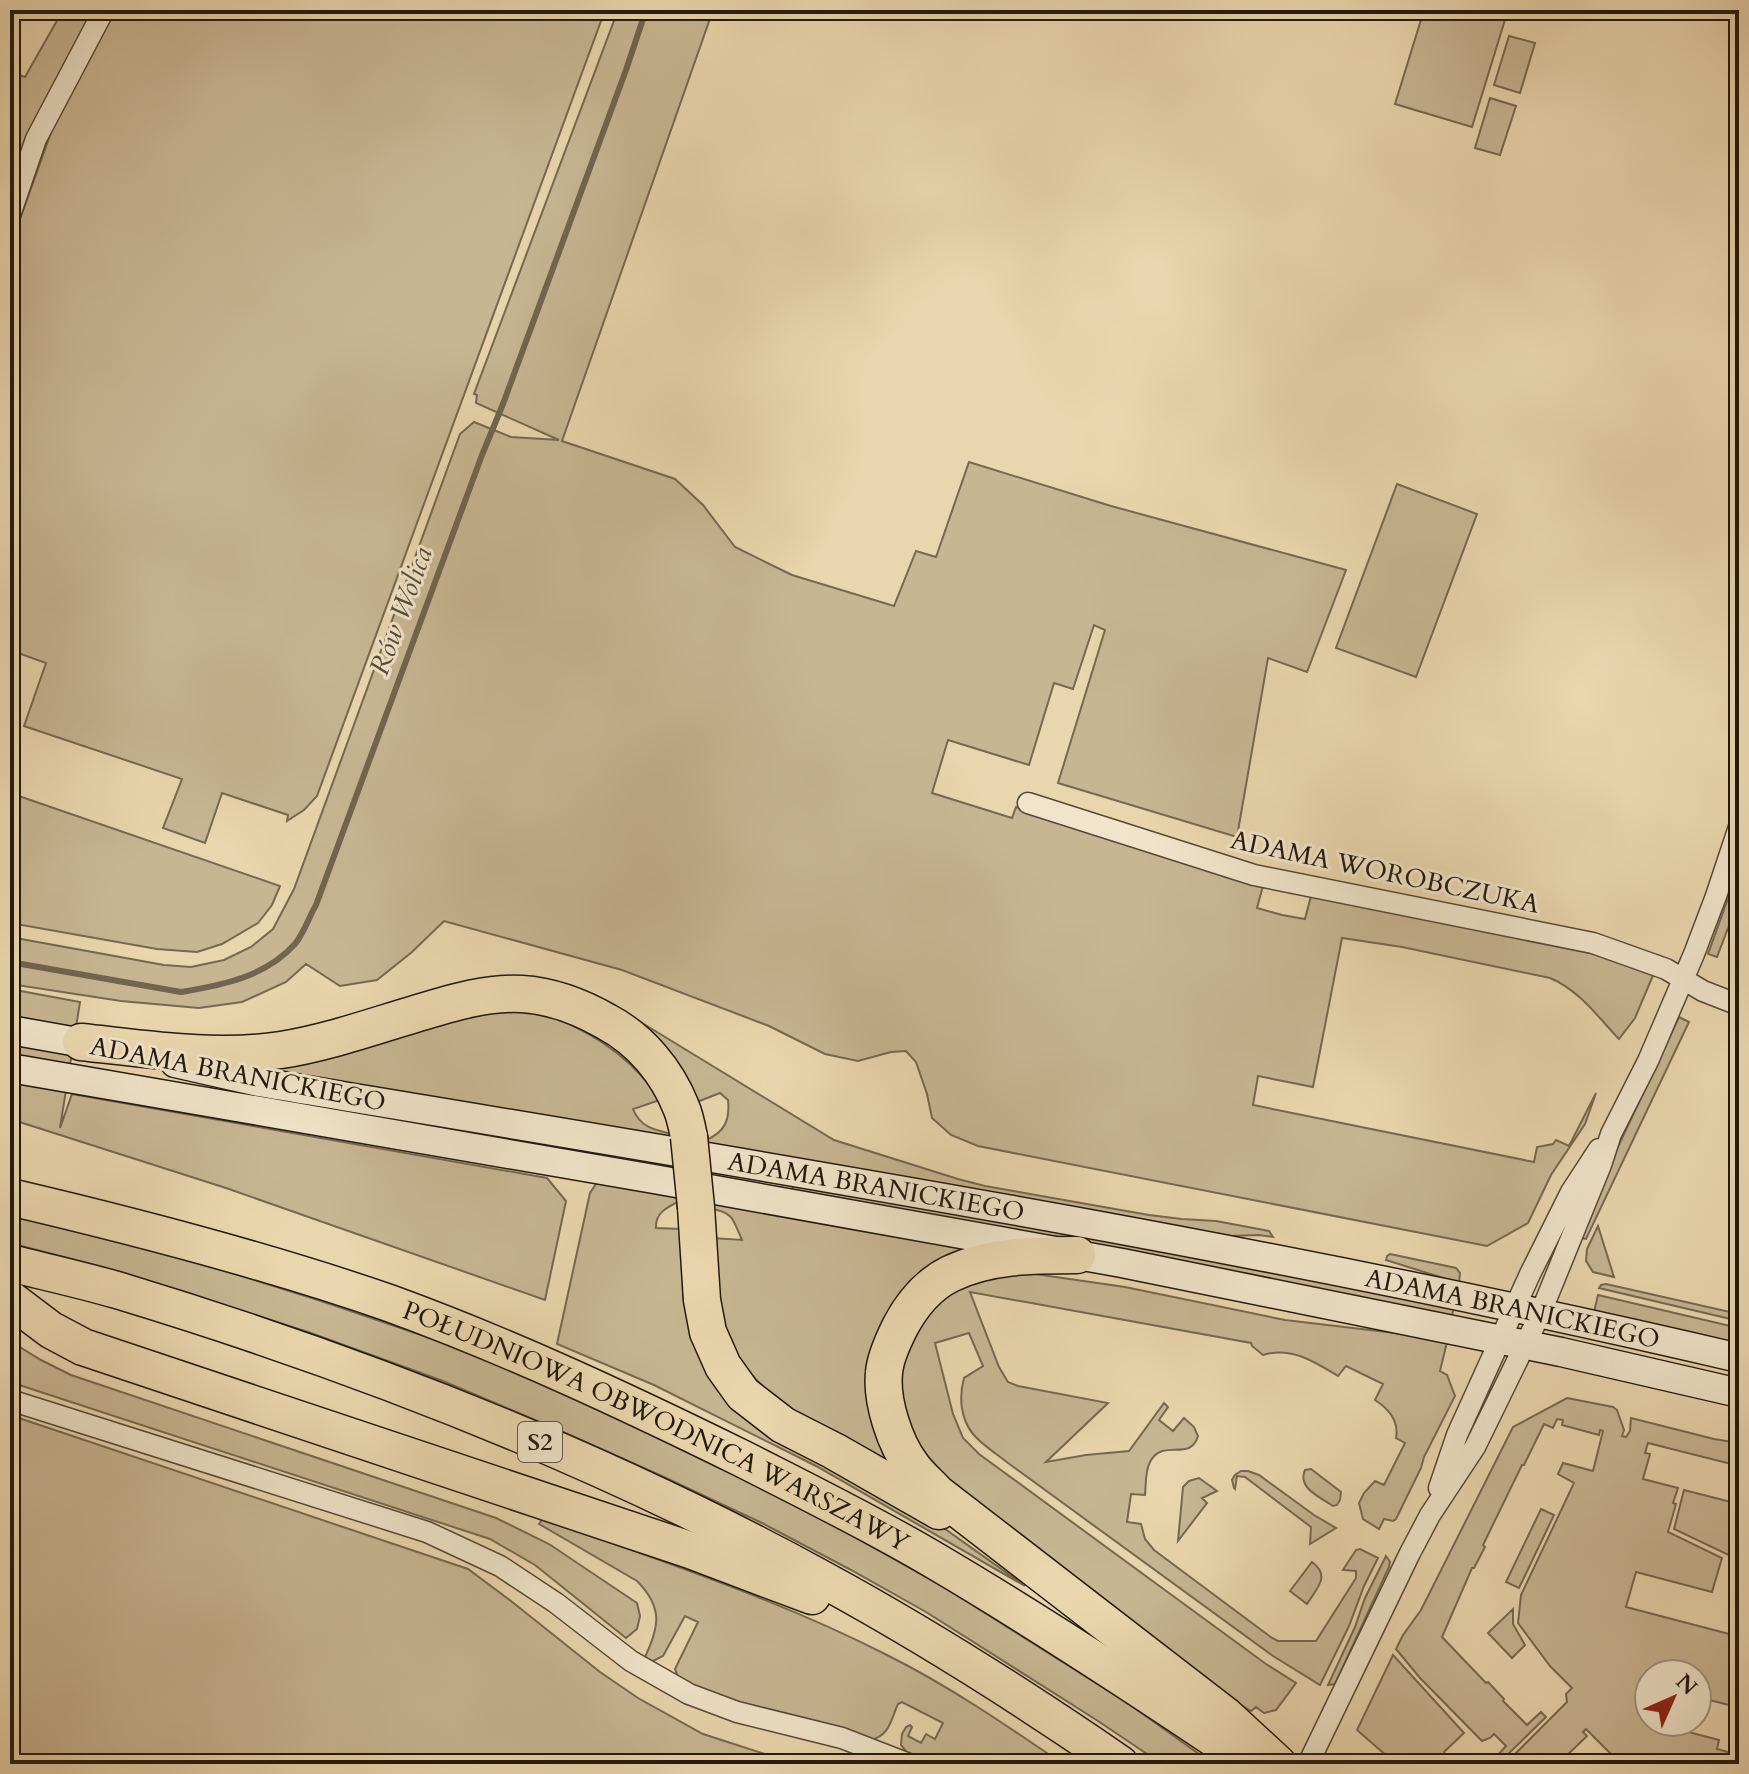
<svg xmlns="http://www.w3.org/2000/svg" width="1749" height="1774" viewBox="0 0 1749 1774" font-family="Cardo,serif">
<rect width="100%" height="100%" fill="#ead6ae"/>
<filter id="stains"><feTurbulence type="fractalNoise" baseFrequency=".0025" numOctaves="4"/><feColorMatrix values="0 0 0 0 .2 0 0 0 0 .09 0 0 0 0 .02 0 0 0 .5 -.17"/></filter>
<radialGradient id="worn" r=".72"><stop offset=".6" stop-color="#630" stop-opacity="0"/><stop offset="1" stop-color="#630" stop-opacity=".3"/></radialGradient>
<path fill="#c8b693" stroke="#766851" stroke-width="2" d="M 63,10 L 96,10 L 10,201 L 10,72 L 25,77 Z
M 115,10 L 605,10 L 317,796 L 304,810 L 287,821 L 288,815 L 222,793 L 205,843 L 163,828 L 182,779 L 24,726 L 46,663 L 10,650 L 10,407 L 13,394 L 10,393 L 10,247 L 53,127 Z
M 618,10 L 713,10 L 562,441 L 675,479 L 703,505 L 735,547 L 792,575 L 894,606 L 916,551 L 936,557 L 969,462 L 1111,506 L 1346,570 L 1307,672 L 1268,658 L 1237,837 L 1058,783 L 1105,630 L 1094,625 L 1073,689 L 1054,683 L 1029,765 L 948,740 L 932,793 L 1012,818 L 1016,807 L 1263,886 L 1257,908 L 1282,915 L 1305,919 L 1311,896 L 1605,956 L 1654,973 L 1635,1018 L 1619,1039 C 1598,1017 1579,990 1550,978 L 1402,947 L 1342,938 L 1313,1087 L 1258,1076 L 1253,1105 L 1534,1162 L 1537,1147 L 1553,1144 L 1556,1140 L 1569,1146 L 1596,1093 L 1585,1124 L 1551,1175 L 1528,1223 L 1487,1246 L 978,1146 L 951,1135 L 932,1118 L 927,1094 L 916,1062 L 906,1051 L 891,1052 L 858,1061 L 825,1054 L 769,1026 L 622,970 L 444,921 L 412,952 L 377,980 L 340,986 L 306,964 L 286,982 L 242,1002 L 199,1008 L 121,1001 L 10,984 L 10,937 L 164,965 L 191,967 L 224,960 L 251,947 L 273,929 L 294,889 L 460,434 L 474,422 L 511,437 L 559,440 L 476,403 L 477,395 L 474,394 Z
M 1424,10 L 1508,10 L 1472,127 L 1395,104 Z
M 1509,36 L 1535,43 L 1520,93 L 1494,85 Z
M 1490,98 L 1516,106 L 1500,155 L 1475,148 Z
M 1397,484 L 1477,514 L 1416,677 L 1336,648 Z
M 10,793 L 280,886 L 272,905 L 258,923 L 222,944 L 197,952 L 157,949 L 10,923 Z
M 1739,868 L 1739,899 L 1717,957 L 1708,954 Z
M 10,989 L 80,1002 L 60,1128 L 72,1094 L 547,1178 L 566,1201 L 545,1300 L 226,1188 L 10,1119 Z
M 502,1011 C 521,1012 541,1012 558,1019 C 599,1036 636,1063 660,1100 L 633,1109 C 640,1127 654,1130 672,1134 L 674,1141 L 250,1068 L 461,1019 Z
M 1679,1017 L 1689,1022 L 1586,1239 L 1580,1238 L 1600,1185 Z
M 634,1018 L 834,1140 L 958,1179 L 985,1186 L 1149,1215 L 1182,1219 L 1216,1221 L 1269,1231 L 1273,1237 L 1259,1235 L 1230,1236 L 707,1145 L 706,1140 C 725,1132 730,1120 728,1100 L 720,1093 L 697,1102 L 669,1055 Z
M 598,1181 L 680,1194 L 680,1201 C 667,1207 655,1213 656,1228 L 682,1229 L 683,1297 L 693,1340 L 934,1521 L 1025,1586 L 816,1466 L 654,1385 L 557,1344 L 590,1193 Z
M 793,1183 L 1134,1243 L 1454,1308 L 1451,1318 L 792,1192 Z
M 712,1200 L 981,1250 L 898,1310 L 905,1474 C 836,1436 746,1403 721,1319 C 719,1311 719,1302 718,1294 C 716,1275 715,1257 713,1238 L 742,1240 C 733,1221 735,1213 712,1209 Z
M 10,1215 L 169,1253 L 321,1301 L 436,1340 L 566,1391 L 759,1483 L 947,1589 L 1126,1702 L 1213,1764 L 1162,1764 L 1098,1721 L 926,1612 L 851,1570 L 762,1523 L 666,1478 L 554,1428 L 443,1381 L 308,1332 L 113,1270 L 10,1243 Z
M 1598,1226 L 1614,1277 L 1593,1272 L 1586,1261 L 1587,1249 Z
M 1390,1254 L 1456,1268 L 1460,1273 L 1459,1283 L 1386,1260 L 1387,1256 Z
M 1028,1273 L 1125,1287 L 1285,1320 L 1404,1334 L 1447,1342 L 1440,1371 L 1447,1375 L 1455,1396 L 1424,1457 L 1421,1468 L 1396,1519 L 1393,1521 L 1384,1519 L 1379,1529 L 1363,1519 L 1359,1503 L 1364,1493 L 1375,1481 L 1384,1485 L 1405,1443 L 1396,1438 C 1399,1422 1389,1409 1375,1400 L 1383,1384 L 1346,1366 L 1338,1376 C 1315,1362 1291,1346 1263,1355 L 1252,1346 L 1251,1343 L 970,1292 L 999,1367 L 1008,1382 L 1018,1386 L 1108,1403 L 1046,1462 L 1086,1455 L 1129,1451 L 1164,1403 L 1168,1407 L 1159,1420 L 1173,1431 L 1184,1418 L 1194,1427 L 1198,1436 C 1190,1463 1163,1437 1150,1462 C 1145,1471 1146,1485 1145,1495 L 1131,1494 L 1127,1522 L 1141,1524 L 1145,1539 L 1154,1550 L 1272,1638 L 1278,1641 L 1316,1641 L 1356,1578 L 1356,1571 L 1343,1570 L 1356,1550 L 1360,1549 L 1378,1558 L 1364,1586 L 1349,1626 L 1320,1685 L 1273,1656 L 1008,1463 C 997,1454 982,1445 973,1434 C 960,1418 959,1396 964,1378 L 983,1366 L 969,1333 L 935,1343 L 953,1414 L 963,1438 L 979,1454 L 1266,1664 L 1296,1683 L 1276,1710 L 1264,1713 L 1256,1707 L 1251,1711 L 1236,1702 L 1016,1535 L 914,1451 L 896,1385 L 899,1362 L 932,1306 L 969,1279 Z
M 1606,1284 L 1739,1314 L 1739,1321 L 1599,1288 L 1601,1285 Z
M 1598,1295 L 1739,1328 L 1739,1345 L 1594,1312 Z
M 10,1341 L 41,1360 L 71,1375 L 496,1518 L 549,1544 L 637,1603 L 640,1616 L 637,1629 L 626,1638 L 535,1565 L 490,1539 L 10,1382 Z
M 1567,1398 L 1613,1407 L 1617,1410 L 1624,1430 L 1622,1436 L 1626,1437 L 1630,1431 L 1631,1418 L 1714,1439 L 1739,1443 L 1739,1466 L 1648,1443 L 1645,1453 L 1650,1454 L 1643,1479 L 1678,1488 L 1673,1503 L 1676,1504 L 1668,1532 L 1722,1558 L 1712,1592 L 1636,1572 L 1626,1607 L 1733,1635 L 1730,1646 L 1739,1648 L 1739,1704 L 1729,1705 L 1697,1697 L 1697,1674 L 1649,1674 L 1649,1722 L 1658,1722 L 1658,1724 L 1719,1740 L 1717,1749 L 1739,1755 L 1739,1764 L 1621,1764 L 1586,1729 L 1583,1732 L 1587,1736 L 1562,1760 L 1565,1764 L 1505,1764 L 1567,1702 L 1566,1694 L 1572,1688 L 1550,1666 L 1518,1623 L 1521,1595 L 1574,1483 L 1558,1474 L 1563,1463 L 1593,1471 L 1603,1431 L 1600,1430 L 1599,1435 L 1562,1425 L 1563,1420 L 1557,1419 L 1553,1428 L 1544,1424 L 1524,1465 L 1522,1465 L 1483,1545 L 1485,1547 L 1474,1568 L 1472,1568 L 1442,1637 L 1486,1683 L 1488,1682 L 1504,1699 L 1503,1701 L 1527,1725 L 1541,1712 L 1546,1717 L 1502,1760 L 1497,1756 L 1506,1746 L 1494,1734 L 1490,1738 L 1482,1741 L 1420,1678 L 1396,1649 L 1403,1635 L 1421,1610 L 1513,1427 Z
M 10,1415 L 468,1569 L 511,1601 L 600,1672 L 638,1698 L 703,1734 L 796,1764 L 10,1764 Z
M 1311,1469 L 1341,1492 L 1340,1500 L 1337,1505 L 1333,1506 C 1320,1497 1297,1488 1305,1470 Z
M 1241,1471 L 1248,1471 L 1259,1475 L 1314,1515 L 1336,1528 L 1310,1544 L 1311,1527 L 1245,1477 L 1237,1476 L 1235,1489 L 1234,1488 L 1232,1480 L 1235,1475 Z
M 1199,1478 L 1217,1491 L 1202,1498 L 1207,1503 L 1178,1541 L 1183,1487 L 1189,1481 Z
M 1684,1490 L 1739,1504 L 1739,1560 L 1674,1529 Z
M 1541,1509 L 1554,1515 L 1519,1588 L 1506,1582 Z
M 543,1518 C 659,1560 777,1599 887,1655 C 949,1686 1006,1725 1063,1764 L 926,1764 L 910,1756 L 901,1745 L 902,1734 L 906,1727 L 910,1725 L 912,1727 L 908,1736 L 921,1743 L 926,1734 L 935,1739 L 943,1723 L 902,1702 L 898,1704 C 891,1719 890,1736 870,1740 L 797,1720 L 702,1691 L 678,1677 L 675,1669 L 698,1622 L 685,1616 L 663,1656 L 649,1663 L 644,1659 C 659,1628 664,1608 637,1581 L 539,1524 Z
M 1386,1556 L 1390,1562 L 1389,1567 L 1335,1684 L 1328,1685 L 1355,1627 L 1365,1598 Z
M 1312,1562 C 1331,1576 1317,1588 1307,1604 L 1290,1591 Z
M 1513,1609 L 1513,1624 L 1525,1645 L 1512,1658 L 1488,1633 Z
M 1393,1655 L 1464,1733 L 1444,1752 L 1452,1764 L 1396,1764 L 1357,1730 Z"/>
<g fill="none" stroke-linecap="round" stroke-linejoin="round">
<path stroke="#72644e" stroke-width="6" d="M 10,962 L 181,992 C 223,985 265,977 295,944 C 304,933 309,917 316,905 L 482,455 L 503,404 L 626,70 L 646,10"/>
<defs>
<path id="street" d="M 10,215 L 36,139 L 104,10
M 1028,803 L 1254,875 L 1593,943 L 1666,969 L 1703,991 L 1739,1005
M 10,1400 L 427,1532 L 500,1566 L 556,1603 L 631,1661 L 689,1694 L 737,1712 L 842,1738 L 909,1764
M 1439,1488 L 1457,1435 L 1530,1274 L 1571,1192 L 1599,1149
M 1308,1764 L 1410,1553 L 1430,1515 L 1475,1447 L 1541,1312 L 1601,1165 L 1611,1134 L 1648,1061 L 1694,954 L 1716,896 L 1739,827"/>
<g id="secondary">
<path d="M 10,1030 L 100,1046"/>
<path id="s1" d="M 175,1063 L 259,1082 C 754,1165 1250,1243 1739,1358"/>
<path d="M 10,1068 L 654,1179 L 1122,1263 L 1561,1352 L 1739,1393"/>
</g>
<g id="highway">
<path d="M 81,1042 C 147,1049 215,1060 281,1050 C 326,1043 371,1027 415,1014 C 449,1004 485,992 522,994 C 553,996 581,1007 607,1022 C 641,1040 667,1072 681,1107 C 685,1116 687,1127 689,1137"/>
<path id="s2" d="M 10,1197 C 138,1227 265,1260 389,1303 C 510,1347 627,1402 743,1459 C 806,1491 871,1523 932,1559 C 1041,1623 1147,1693 1252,1764"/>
<path d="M 696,1207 L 702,1300 L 708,1332 L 723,1366 L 743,1394 L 783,1425 L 834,1451 L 939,1511"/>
<path d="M 1077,1255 C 1035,1255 989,1255 950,1274 C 928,1285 911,1306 900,1327 C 893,1341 885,1358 884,1373 C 881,1401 895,1444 912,1466 C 919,1476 929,1484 937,1493 L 1226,1716 L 1278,1764"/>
<path d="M 10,1263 C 46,1272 82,1280 117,1290 C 361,1364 599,1457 822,1579 C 925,1635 1024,1698 1120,1764"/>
<path d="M 10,1299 L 51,1330 L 83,1347 L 690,1550 L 812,1596"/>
</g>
</defs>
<use href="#street" stroke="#554837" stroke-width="23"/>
<use href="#secondary" stroke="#23190f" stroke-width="31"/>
<use href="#highway" stroke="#23190f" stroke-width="39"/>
<use href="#street" stroke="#f1e4ca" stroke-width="20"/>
<use href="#secondary" stroke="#f1e4ca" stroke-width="28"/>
<use href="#highway" stroke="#ead6ae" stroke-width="36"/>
<defs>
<path id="highway-bridge" d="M 689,1137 L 696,1207"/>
</defs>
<use href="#highway-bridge" stroke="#23190f" stroke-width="39" stroke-linecap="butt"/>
<use href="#highway-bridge" stroke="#ead6ae" stroke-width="36"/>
</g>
<g text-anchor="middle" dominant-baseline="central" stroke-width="6" stroke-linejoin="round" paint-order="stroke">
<rect fill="#f1e4ca" stroke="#615647" stroke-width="2" x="518" y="1422" width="44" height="40" rx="6"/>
<g font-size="24" font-weight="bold" fill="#23190f">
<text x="540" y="1442">S2</text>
</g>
<g font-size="26" fill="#23190f" stroke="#f1e4ca">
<text transform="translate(1385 872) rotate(12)">ADAMA WOROBCZUKA</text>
<text transform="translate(238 1074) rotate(11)">ADAMA BRANICKIEGO</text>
<text stroke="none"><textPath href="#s1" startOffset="712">ADAMA BRANICKIEGO</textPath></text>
<text stroke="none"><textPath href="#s1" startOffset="1360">ADAMA BRANICKIEGO</textPath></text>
<text stroke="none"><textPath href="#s2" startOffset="688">POŁUDNIOWA OBWODNICA WARSZAWY</textPath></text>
</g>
<g font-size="28" font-style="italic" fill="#574b39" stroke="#f1e4ca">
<text transform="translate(401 611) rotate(-70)">Rów Wolica</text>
</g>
</g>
<rect width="1749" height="1774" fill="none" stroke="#ead6ae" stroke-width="40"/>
<rect x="12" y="12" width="1725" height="1750" fill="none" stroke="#23190f" stroke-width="4"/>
<rect x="20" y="20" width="1709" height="1734" fill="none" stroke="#23190f" stroke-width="2"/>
<g transform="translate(1673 1698) rotate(45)"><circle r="38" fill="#f1e4ca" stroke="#9f937f" stroke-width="2"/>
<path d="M0-6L14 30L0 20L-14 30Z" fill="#8f2418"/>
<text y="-12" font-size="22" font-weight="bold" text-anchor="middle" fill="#23190f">N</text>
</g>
<rect width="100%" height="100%" filter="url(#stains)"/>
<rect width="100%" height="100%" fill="url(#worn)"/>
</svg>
